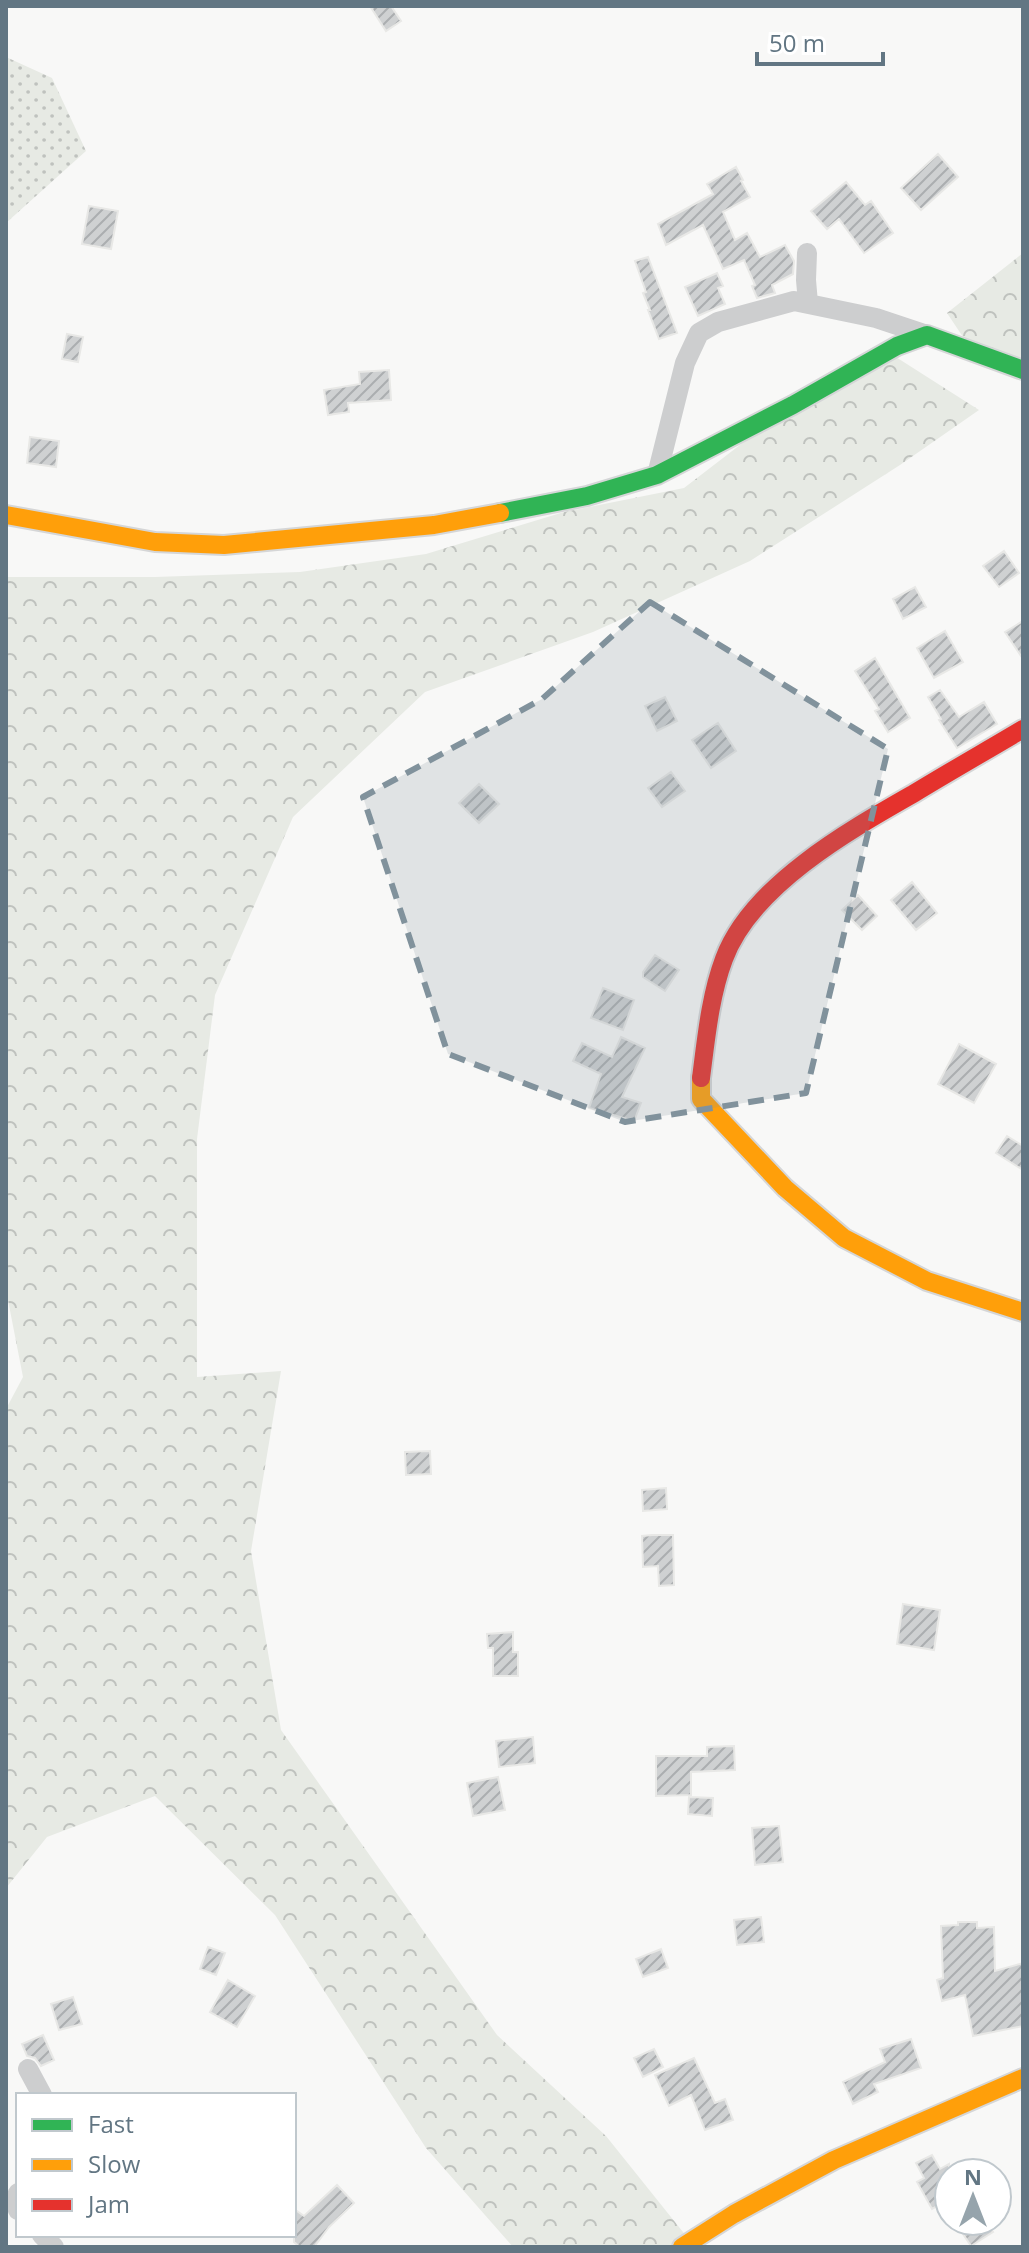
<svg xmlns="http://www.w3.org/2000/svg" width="1029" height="2253" viewBox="0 0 1029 2253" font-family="'Open Sans',sans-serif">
<defs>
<pattern id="green-dots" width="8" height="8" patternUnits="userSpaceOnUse" patternTransform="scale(2)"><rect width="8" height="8" fill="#e7eae4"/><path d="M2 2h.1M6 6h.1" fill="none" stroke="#bfc2be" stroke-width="1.8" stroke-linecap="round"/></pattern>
<pattern id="forest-crowns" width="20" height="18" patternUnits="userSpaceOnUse" patternTransform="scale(2)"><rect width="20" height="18" fill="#e7eae4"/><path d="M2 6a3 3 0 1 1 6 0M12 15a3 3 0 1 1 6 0" fill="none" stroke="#bfc2be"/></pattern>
<pattern id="building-hatch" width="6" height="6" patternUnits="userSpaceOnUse" patternTransform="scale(2)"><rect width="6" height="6" fill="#cfd1d2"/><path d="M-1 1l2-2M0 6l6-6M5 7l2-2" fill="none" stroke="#abaeb0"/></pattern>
</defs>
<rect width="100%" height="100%" fill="#f8f8f7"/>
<path fill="url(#green-dots)" d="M 6,57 L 52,78 L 86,151 L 6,223 Z"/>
<path fill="url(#forest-crowns)" d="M 1023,253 L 1023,371 L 973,352 L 947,313 Z
M 888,352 L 979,410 L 900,465 L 750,561 L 593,632 L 425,692 L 293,817 L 215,995 L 197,1139 L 197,1377 L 281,1371 L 251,1551 L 281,1730 L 497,2035 L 606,2136 L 695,2247 L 513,2247 L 426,2148 L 275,1915 L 155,1796 L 47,1837 L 6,1888 L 6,1409 L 23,1377 L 6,1290 L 6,577 L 155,577 L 300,572 L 426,554 L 564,512 L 684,488 L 762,428 Z"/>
<path fill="url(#building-hatch)" stroke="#e8e8e6" stroke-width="2" d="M 370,6 L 391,6 L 401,21 L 386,31 Z
M 938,154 L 958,177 L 921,210 L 901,188 Z
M 736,167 L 743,180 L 741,181 L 750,197 L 723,212 L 735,240 L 747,233 L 760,257 L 785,245 L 794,261 L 793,274 L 772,285 L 775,293 L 757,298 L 752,286 L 755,285 L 744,260 L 723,269 L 703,225 L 666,245 L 658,224 L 713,194 L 707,184 Z
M 846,182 L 865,205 L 871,201 L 893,233 L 864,253 L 839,219 L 827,229 L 811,211 Z
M 89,206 L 118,211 L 111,249 L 82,244 Z
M 648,257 L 677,333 L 659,339 L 648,310 L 650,310 L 643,293 L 646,292 L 635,261 Z
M 717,273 L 723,286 L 718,288 L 725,304 L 698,316 L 685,287 Z
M 67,334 L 83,337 L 78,362 L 62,359 Z
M 389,370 L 391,400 L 348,403 L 349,412 L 328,415 L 324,390 L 360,384 L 359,372 Z
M 30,437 L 59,441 L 56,467 L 27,463 Z
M 1004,551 L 1019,573 L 999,587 L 983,566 Z
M 915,587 L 926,607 L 903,619 L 893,599 Z
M 1023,621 L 1023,659 L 1005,632 Z
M 945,631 L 963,662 L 934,678 L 917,648 Z
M 875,658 L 910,718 L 888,732 L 875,711 L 879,709 L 855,671 Z
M 940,690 L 959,717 L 984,702 L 997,724 L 957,748 L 939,720 L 941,719 L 928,697 Z
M 665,697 L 677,721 L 657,731 L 645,706 Z
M 718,723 L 736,751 L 711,768 L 692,740 Z
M 671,772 L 685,791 L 662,807 L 648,788 Z
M 479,784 L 499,804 L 479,823 L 459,803 Z
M 912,882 L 937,913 L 916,930 L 891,900 Z
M 858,895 L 877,916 L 862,930 L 842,910 Z
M 655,955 L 679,970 L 665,991 L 643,977 L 643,972 Z
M 603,988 L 634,1000 L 623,1030 L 591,1018 Z
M 621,1037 L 645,1048 L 622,1097 L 641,1103 L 634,1121 L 589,1108 L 601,1074 L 573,1061 L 582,1043 L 612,1057 Z
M 959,1044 L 996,1064 L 974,1103 L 938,1084 Z
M 1007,1136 L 1023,1146 L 1023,1170 L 996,1153 Z
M 430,1451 L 431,1474 L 406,1475 L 405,1452 Z
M 666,1488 L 667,1509 L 643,1511 L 642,1490 Z
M 652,1535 L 673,1535 L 674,1585 L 659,1586 L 658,1566 L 643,1567 L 642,1536 Z
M 903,1604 L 940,1610 L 934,1650 L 897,1644 Z
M 513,1632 L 513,1652 L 518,1652 L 518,1676 L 493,1676 L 493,1648 L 488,1648 L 487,1634 Z
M 533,1737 L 535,1763 L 499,1767 L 496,1741 Z
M 734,1746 L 735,1770 L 691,1772 L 691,1795 L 656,1796 L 656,1756 L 707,1756 L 707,1747 Z
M 498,1777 L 505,1810 L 473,1816 L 467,1783 Z
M 689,1797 L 713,1798 L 712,1816 L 688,1814 Z
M 779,1826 L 783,1862 L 755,1865 L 752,1828 Z
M 761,1917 L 764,1942 L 737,1945 L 734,1920 Z
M 958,1922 L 977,1922 L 977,1928 L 994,1927 L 995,1971 L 1023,1963 L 1023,2026 L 973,2036 L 965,1995 L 942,2001 L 937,1980 L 943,1978 L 941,1926 L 958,1925 Z
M 208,1947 L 225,1953 L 216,1975 L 200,1969 Z
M 661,1949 L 668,1968 L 643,1977 L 636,1959 Z
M 228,1980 L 255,1996 L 237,2027 L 210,2012 Z
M 73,1997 L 82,2024 L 59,2030 L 51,2004 Z
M 43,2035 L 54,2060 L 41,2066 L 35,2058 L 27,2056 L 22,2044 Z
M 911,2039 L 921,2068 L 874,2084 L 878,2092 L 853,2104 L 843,2082 L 885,2062 L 880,2049 Z
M 654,2049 L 663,2067 L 643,2077 L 634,2058 Z
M 694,2058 L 715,2103 L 725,2099 L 733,2120 L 705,2130 L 691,2095 L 669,2106 L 655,2075 Z
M 932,2155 L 940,2169 L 949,2164 L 949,2200 L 932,2209 L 917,2182 L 924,2178 L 916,2163 Z
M 337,2185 L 354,2203 L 329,2227 L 314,2247 L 300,2247 L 294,2242 L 294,2209 L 304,2216 Z
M 970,2221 L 986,2221 L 993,2232 L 971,2246 L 959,2228 Z"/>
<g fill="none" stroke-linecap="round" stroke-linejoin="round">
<defs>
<path id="fast" d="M 500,513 L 587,496 L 657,475 L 793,405 L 897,346 L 927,335 L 1023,370"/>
<path id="slow" d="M 6,515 L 155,542 L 224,545 L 434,525 L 500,513
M 701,1078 L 701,1099 L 785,1188 L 844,1238 L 927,1281 L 1023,1312
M 682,2247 L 734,2214 L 834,2160 L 1023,2078"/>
<path id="jam" d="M 701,1078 C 706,1040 710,996 724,959 C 751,886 848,831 913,794 C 949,772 986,751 1023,729"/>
</defs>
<use href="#fast" stroke="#d5d6d7" stroke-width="22"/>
<use href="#slow" stroke="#d5d6d7" stroke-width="22"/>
<use href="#jam" stroke="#d5d6d7" stroke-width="22"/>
<path stroke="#cdcecf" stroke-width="20" d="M 807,253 L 806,280 L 808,303
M 657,475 L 685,363 L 699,333 L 718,322 L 794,301 L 876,318 L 927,335
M 28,2069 L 42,2095
M 18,2193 L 15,2201 L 18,2210
M 42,2235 L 54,2247"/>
<use href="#fast" stroke="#30b455" stroke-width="18"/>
<use href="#slow" stroke="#ff9f0a" stroke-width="18"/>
<use href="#jam" stroke="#e5322d" stroke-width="18"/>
</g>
<path fill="#81929c" fill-opacity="0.2" stroke="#81929c" stroke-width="6" stroke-dasharray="16 10" stroke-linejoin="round" d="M 650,602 L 888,749 L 806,1093 L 625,1122 L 448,1054 L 363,797 L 542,699 Z"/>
<rect width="1029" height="2253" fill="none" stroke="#627683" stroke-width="16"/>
<rect x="16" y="2093" width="280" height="144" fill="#ffffff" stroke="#c0c8cd" stroke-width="2"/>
<rect x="32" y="2119" width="40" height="12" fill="#30b455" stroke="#c0c8cd" stroke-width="2"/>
<text x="88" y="2133" font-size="24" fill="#627683">Fast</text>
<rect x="32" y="2159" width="40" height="12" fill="#ff9f0a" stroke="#c0c8cd" stroke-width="2"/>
<text x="88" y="2173" font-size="24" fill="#627683">Slow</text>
<rect x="32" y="2199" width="40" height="12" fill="#e5322d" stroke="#c0c8cd" stroke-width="2"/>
<text x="88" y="2213" font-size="24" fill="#627683">Jam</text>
<g transform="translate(973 2197)"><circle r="38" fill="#ffffff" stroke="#c0c8cd" stroke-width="2"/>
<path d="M0-6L14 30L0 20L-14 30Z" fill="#96a4ac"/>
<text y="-12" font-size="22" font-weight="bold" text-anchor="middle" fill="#627683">N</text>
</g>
<path d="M757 52v12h126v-12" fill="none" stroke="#627683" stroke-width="4"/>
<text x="769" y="52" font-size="24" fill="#627683" stroke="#ffffff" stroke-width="6" paint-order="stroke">50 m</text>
</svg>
